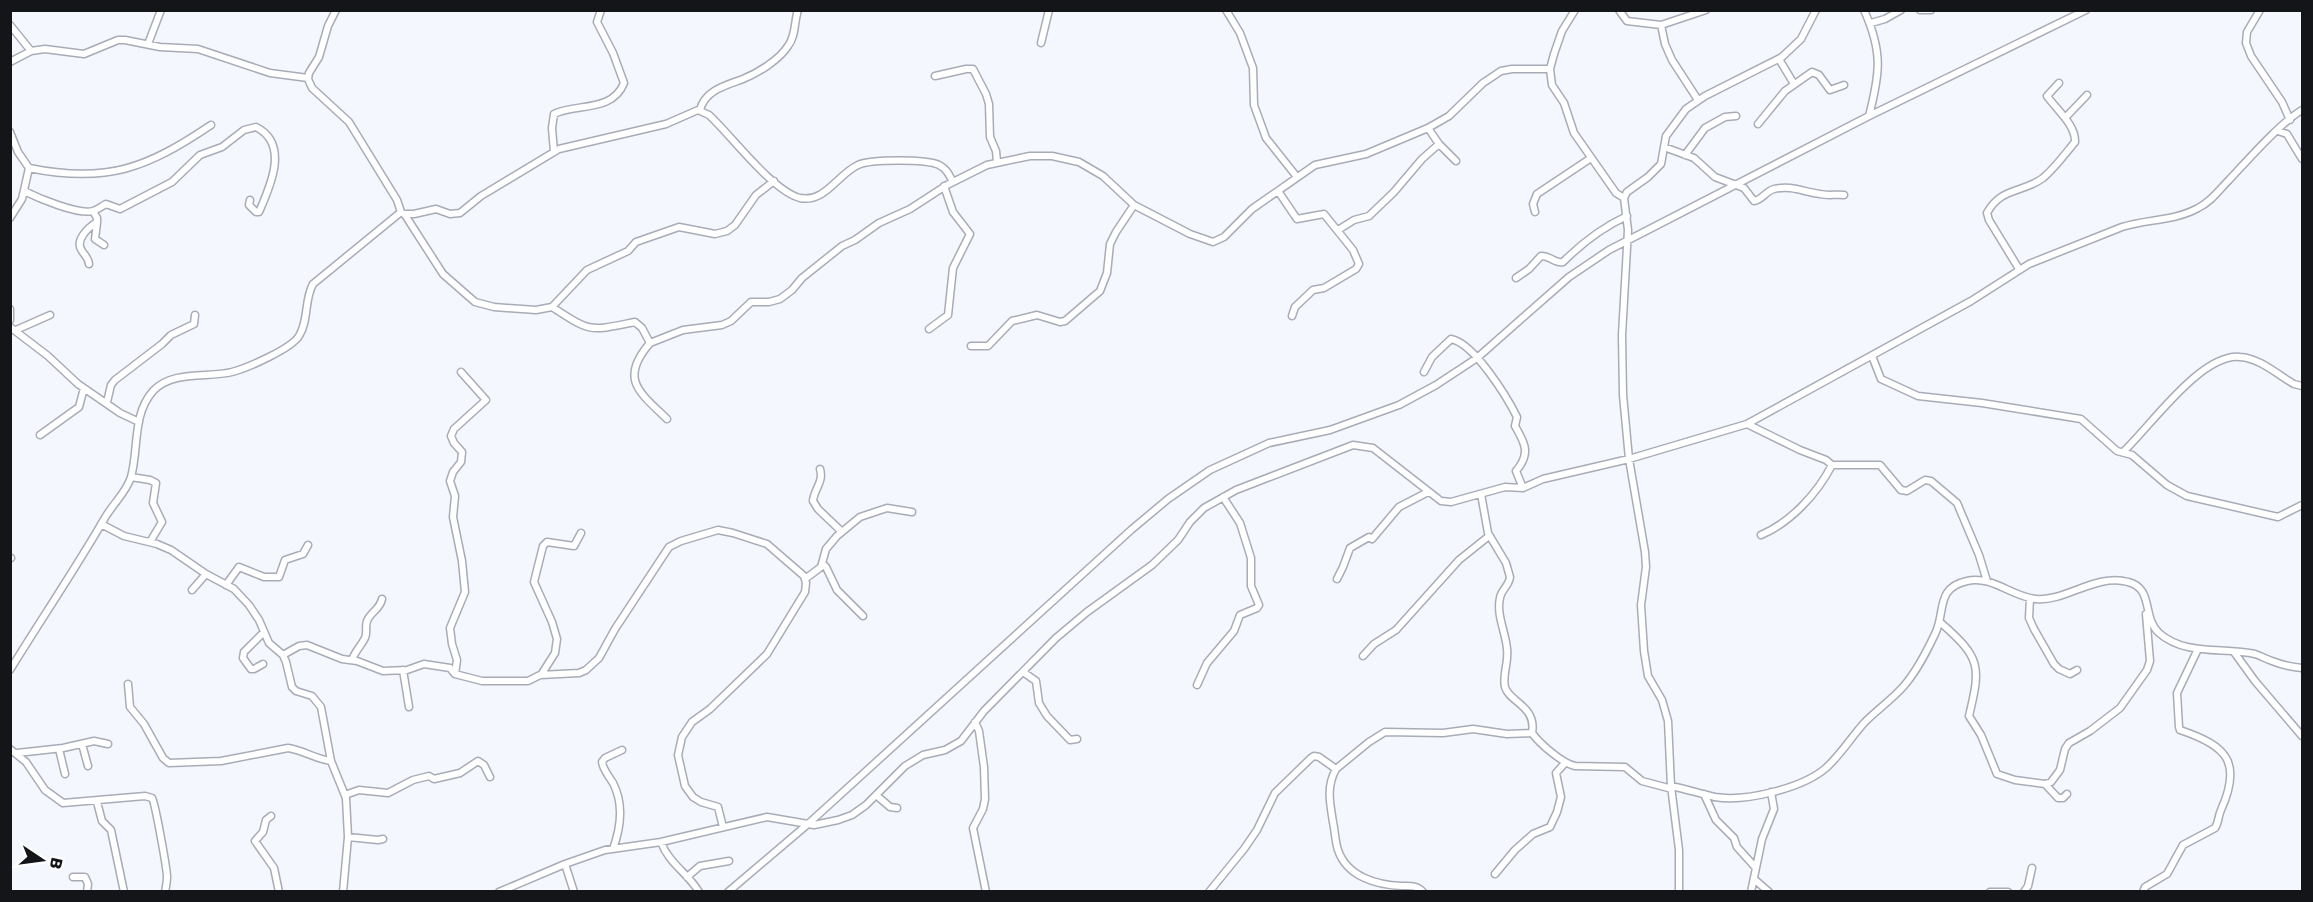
<svg xmlns="http://www.w3.org/2000/svg" width="2313" height="902" viewBox="0 0 2313 902" font-family="Rubik,sans-serif">
<rect width="100%" height="100%" fill="#f5f7fe"/>
<g fill="none" stroke-linecap="round" stroke-linejoin="round">
<defs>
<path id="minor" d="M 1226,10 L 1240,33 L 1253,68 L 1254,105 L 1266,138 L 1297,177
M 1575,10 L 1562,31 L 1554,54 L 1550,69 L 1552,85 L 1564,103 L 1574,133 L 1616,193 L 1624,198
M 1619,10 L 1627,21 L 1661,25 L 1665,44 L 1672,60 L 1698,100
M 1864,10 C 1883,52 1880,73 1869,116
M 1920,10 L 1931,10
M 2260,10 L 2247,32 L 2246,43 L 2251,56 L 2282,102 L 2290,120
M 1871,23 L 1885,19 L 1901,10
M 10,25 L 31,51 L 45,49 L 84,54 L 118,40 L 125,40 L 160,47 L 198,49 L 270,73 L 308,78
M 1661,25 L 1706,10
M 1041,43 L 1049,10
M 148,44 L 161,10
M 1779,59 L 1794,84
M 10,62 L 31,51
M 935,76 L 966,69 L 973,69 L 986,94 L 989,104 L 990,137 L 996,151 L 997,162
M 700,110 C 705,90 727,85 743,79 C 758,73 779,60 788,46 C 796,36 794,22 798,10
M 2065,118 L 2087,95
M 1758,124 L 1785,91 L 1812,72 L 1819,75 L 1830,90 L 1844,85
M 1428,128 L 1439,144 L 1456,161
M 2278,131 L 2287,134 L 2302,159
M 10,132 L 18,152 L 29,168 L 22,199 L 10,218
M 1664,147 L 1694,158 L 1715,177 L 1744,188 L 1754,201 C 1762,200 1766,191 1774,189 C 1791,185 1804,192 1820,194 C 1828,196 1836,194 1844,195
M 554,152 L 552,128 L 554,114 C 576,103 612,113 624,83 L 613,53 L 597,22 L 601,10
M 1685,155 L 1705,128 L 1725,117 L 1736,116
M 29,168 C 107,184 147,168 211,125
M 24,191 C 38,198 78,215 93,211 C 97,210 102,206 106,204 L 120,209 L 172,182 L 200,155 L 222,147 L 244,130 L 256,127 C 290,144 270,187 259,212 L 256,212 L 249,205 L 250,200
M 1278,191 L 1297,219 L 1324,214 L 1353,250 L 1359,264 L 1356,269 L 1324,288 L 1313,290 L 1295,307 L 1292,316
M 1535,212 L 1533,204 L 1537,194 L 1591,158
M 404,214 L 414,214 L 436,209 L 450,214 L 460,213 L 481,196 L 559,149 L 666,124 L 698,110 L 709,115 C 731,135 772,191 800,198 C 825,203 838,174 858,165 C 870,159 927,159 939,165 C 947,169 949,175 953,182
M 405,215 L 443,274 L 475,302 L 494,307 L 536,310 L 552,307 C 592,333 589,331 635,322 L 642,328 L 650,343 L 683,330 L 722,325 L 731,321 L 751,302 L 769,302 L 780,299 L 792,290 L 802,278 L 842,246 L 855,240 L 879,223 L 910,209 L 947,185 L 987,165 L 1030,156 L 1052,156 L 1079,162 L 1103,176 L 1134,205 L 1190,234 L 1213,242 L 1224,237 L 1252,209 L 1315,165 L 1366,154 L 1428,128 L 1449,116 L 1483,83 L 1501,71 L 1512,69 L 1550,69
M 97,223 L 95,239 L 104,245
M 1338,230 L 1354,220 L 1369,216 L 1394,192 L 1422,159 L 1439,144
M 89,264 C 88,257 85,256 82,251 C 74,240 89,227 97,222 L 97,218 L 93,211
M 2019,269 L 1989,220 L 1987,213 C 2001,187 2023,193 2043,178 C 2055,168 2065,154 2075,142 C 2076,125 2056,109 2047,96 L 2059,83
M 1516,278 L 1529,269 L 1541,256 C 1550,255 1554,264 1563,262 C 1582,243 1603,227 1627,216
M 552,307 L 587,270 L 628,251 L 636,242 L 679,227 L 715,234 L 727,231 L 735,225 L 756,195 L 774,181
M 10,309 L 10,320
M 10,327 L 48,356 L 78,384 L 120,413 L 139,422
M 929,329 L 948,315 L 953,268 L 970,234 L 953,212 L 944,186
M 16,330 L 50,315
M 650,343 C 619,379 639,392 667,419
M 971,346 L 988,346 L 1012,321 L 1037,315 L 1060,322 L 1065,321 L 1100,291 L 1107,273 L 1110,244 L 1116,232 L 1134,205
M 1872,356 L 1881,379 L 1918,396 L 1982,403 L 2081,419 L 2117,451 L 2132,455 L 2167,485 L 2187,496 L 2278,517 L 2302,505
M 1424,372 L 1432,357 L 1451,339 C 1474,343 1507,397 1517,417 L 1515,426 C 1525,443 1531,454 1516,471 L 1523,488
M 107,402 L 111,385 L 115,380 L 162,344 L 171,335 L 194,324 L 195,315
M 1747,424 L 1800,450 L 1826,460 L 1832,465 L 1880,465 L 1901,490 L 1907,491 L 1925,480 L 1931,481 L 1957,503 L 1979,555 L 1987,581
M 40,435 L 79,407 L 84,388
M 2123,452 C 2150,427 2201,353 2240,357 C 2260,358 2278,375 2294,384 L 2302,386
M 820,469 C 824,482 814,489 813,501 L 818,509 L 841,531
M 131,477 L 150,480 L 156,483 L 153,503 L 162,522 L 150,542
M 1481,494 L 1488,533 L 1506,563 L 1510,577 C 1509,586 1501,590 1500,598 C 1496,615 1506,633 1507,649 C 1509,662 1502,675 1505,687 C 1509,702 1537,706 1532,733
M 101,524 L 124,536 L 157,544 L 171,550 L 206,574 L 234,589 L 249,605 L 259,620 L 269,643 L 283,655 L 286,662 L 292,687 L 296,691 L 312,696 L 321,707 L 331,761 L 346,798 L 348,837 L 343,892
M 1761,535 C 1791,522 1817,494 1832,465
M 10,558 L 11,558
M 823,564 L 826,567 L 837,590 L 863,616
M 805,579 L 821,567 L 826,549 L 837,536 L 860,517 L 887,508 L 912,512
M 1337,579 L 1343,567 L 1350,548 L 1369,537 L 1372,539 L 1399,507 L 1428,492
M 226,585 L 239,567 L 264,577 L 279,577 L 285,560 L 303,554 L 308,545
M 192,590 L 206,574
M 2030,598 L 2029,618 L 2034,629 L 2054,664 L 2059,669 L 2070,674 L 2077,670
M 1941,623 C 1981,658 1981,666 1969,716 L 1981,735 L 1997,774 L 2015,780 L 2045,784 L 2058,798 L 2063,798 L 2067,794
M 2234,652 L 2255,681 L 2302,736
M 283,655 L 299,646 L 307,645 L 342,659 L 357,661 L 383,671 L 407,670 L 424,664 L 450,668 L 455,674 L 482,681 L 528,681 L 540,675 L 579,673 L 586,670 L 599,658 L 615,629 L 669,547 L 681,541 L 718,530 L 733,533 L 767,544 L 804,576 L 806,583 L 805,592 L 767,654 L 710,709 L 692,722 L 682,737 L 678,755 L 685,786 L 693,797 L 701,802 L 718,807 L 723,827
M 1363,656 L 1374,644 L 1396,630 L 1459,560 L 1489,536
M 352,660 C 355,651 361,646 365,638 C 368,632 364,625 368,619 C 372,611 380,609 382,599
M 263,664 L 254,669 L 251,669 L 243,658 L 244,652 L 264,632
M 10,670 C 42,618 76,568 106,516 C 114,503 127,491 131,477 C 139,448 132,415 153,391 C 172,370 208,378 232,372 C 247,368 291,349 299,336 C 309,320 304,300 313,284 L 401,212 L 397,200 L 349,122 L 312,88 L 308,79 L 309,73 L 319,57 L 328,26 L 336,10
M 403,670 L 409,707
M 1023,672 L 1036,681 L 1039,703 L 1047,716 L 1070,740 L 1077,739
M 455,674 L 457,660 L 452,644 L 450,628 L 465,592 L 462,561 L 453,517 L 455,496 L 450,481 L 453,472 L 461,462 L 462,452 L 454,443 L 451,436 L 454,429 L 486,400 L 461,372
M 541,675 L 555,653 L 557,639 L 552,622 L 534,582 L 543,546 L 547,542 L 574,546 L 581,533
M 128,684 L 130,707 L 144,724 L 163,758 L 169,763 L 221,761 L 288,748 C 303,750 315,759 331,761
M 1197,685 L 1207,663 L 1234,631 L 1240,615 L 1257,608 L 1259,605 L 1251,586 L 1251,558 L 1240,523 L 1223,497
M 975,722 L 979,731 L 984,767 L 985,799 L 983,809 L 973,828 L 986,892
M 82,744 L 88,766
M 10,749 L 26,762 L 45,790 L 63,803 L 145,796 L 152,798 C 155,802 167,869 167,877 C 167,882 166,887 165,892
M 59,749 L 65,774
M 17,753 L 63,748 L 94,741 L 108,744
M 1336,769 C 1326,787 1330,803 1333,822 C 1335,831 1335,841 1338,850 C 1347,877 1377,885 1402,886 C 1410,886 1417,885 1423,892
M 2045,784 L 2051,782 L 2060,770 L 2065,749 L 2069,743 L 2090,731 L 2120,708 L 2147,670 L 2150,661 L 2146,614
M 1671,786 C 1686,789 1701,794 1715,797 C 1746,802 1804,788 1827,767 C 1842,753 1852,736 1865,722 C 1877,710 1891,700 1902,688 C 1916,673 1926,653 1935,634 C 1946,612 1935,588 1967,581 C 1992,575 2012,597 2036,599 C 2065,602 2096,573 2128,582 C 2154,588 2142,618 2159,633 C 2185,656 2223,647 2255,654 C 2261,656 2266,659 2272,661 C 2282,665 2292,667 2302,668
M 1704,794 L 1716,820 L 1734,838 L 1737,847 L 1756,868
M 345,795 L 359,790 L 388,793 L 413,780 L 429,776 L 434,779 L 460,773 L 478,761 L 484,765 L 490,777
M 876,795 L 890,807 L 897,808
M 97,802 L 102,821 L 111,830 L 124,892
M 271,816 L 266,820 L 263,832 L 255,841 L 274,868 L 279,892
M 348,837 L 378,840 L 383,839
M 661,842 C 669,864 688,873 699,892
M 613,849 C 621,827 624,804 613,783 C 609,776 603,770 602,762 L 605,758 L 622,750
M 565,864 L 574,892
M 1495,874 L 1515,850 L 1533,834 L 1550,827 L 1557,812 L 1561,797 L 1556,773 L 1565,763
M 73,877 L 85,877 L 88,884 L 87,892
M 687,877 L 700,866 L 729,861
M 1754,879 L 1769,892
M 499,892 L 565,864 L 605,850 L 661,842 L 767,817 L 814,825 L 838,820 L 852,815 L 866,805 L 905,766 L 923,755 L 945,750 L 961,741 L 984,711 L 1056,638 L 1087,612 L 1152,565 L 1178,540 L 1190,522 L 1204,508 L 1236,490 L 1353,445 L 1373,448 L 1441,501 L 1451,502 L 1505,487 L 1523,488 L 1543,479 L 1629,459 L 1747,424 L 1971,301 L 2029,264 L 2122,227 C 2147,219 2175,221 2198,208 C 2211,202 2219,190 2229,180 C 2247,161 2280,123 2302,110
M 728,892 L 808,824 L 1131,530 L 1168,499 L 1210,470 L 1269,443 L 1330,430 L 1399,405 L 1436,385 L 1477,358 L 1569,277 L 1609,250 L 1869,116 L 2086,10
M 1209,892 L 1244,849 L 1257,830 L 1275,793 L 1311,758 L 1314,756 L 1319,757 L 1336,769 L 1369,742 L 1385,732 L 1443,733 L 1473,729 L 1507,734 L 1532,733 C 1540,744 1562,763 1575,766 L 1625,767 L 1642,781 L 1672,789
M 1679,892 L 1679,850 L 1671,786 L 1668,721 L 1662,700 L 1648,676 L 1644,651 L 1641,605 L 1646,567 L 1645,552 L 1629,459 L 1623,395 L 1622,335 L 1628,230 L 1624,198 L 1627,192 L 1648,177 L 1661,164 L 1666,136 L 1686,109 L 1705,96 L 1782,57 L 1801,39 L 1816,10
M 1751,892 L 1762,839 L 1774,809 L 1771,792
M 1990,892 L 2008,892
M 2024,892 L 2028,886 L 2032,868
M 2143,892 L 2145,887 L 2167,874 L 2183,845 L 2215,828 C 2219,822 2218,816 2221,810 C 2242,763 2228,746 2180,730 L 2179,727 L 2177,693 L 2198,649"/>
</defs>
<use href="#minor" stroke="#a8acb7" stroke-width="9"/>
<use href="#minor" stroke="#fff" stroke-width="6"/>
</g>
<rect width="2313" height="902" fill="none" stroke="#141519" stroke-width="24"/>
<g transform="translate(42 860) rotate(103)" stroke="#ffffff" stroke-width="4.5" paint-order="stroke">
<path d="M0-4.5L10 22L0 15L-10 22Z" fill="#141519"/>
<text y="-9" font-size="16" font-weight="bold" text-anchor="middle" fill="#141519">B</text>
</g>
</svg>
